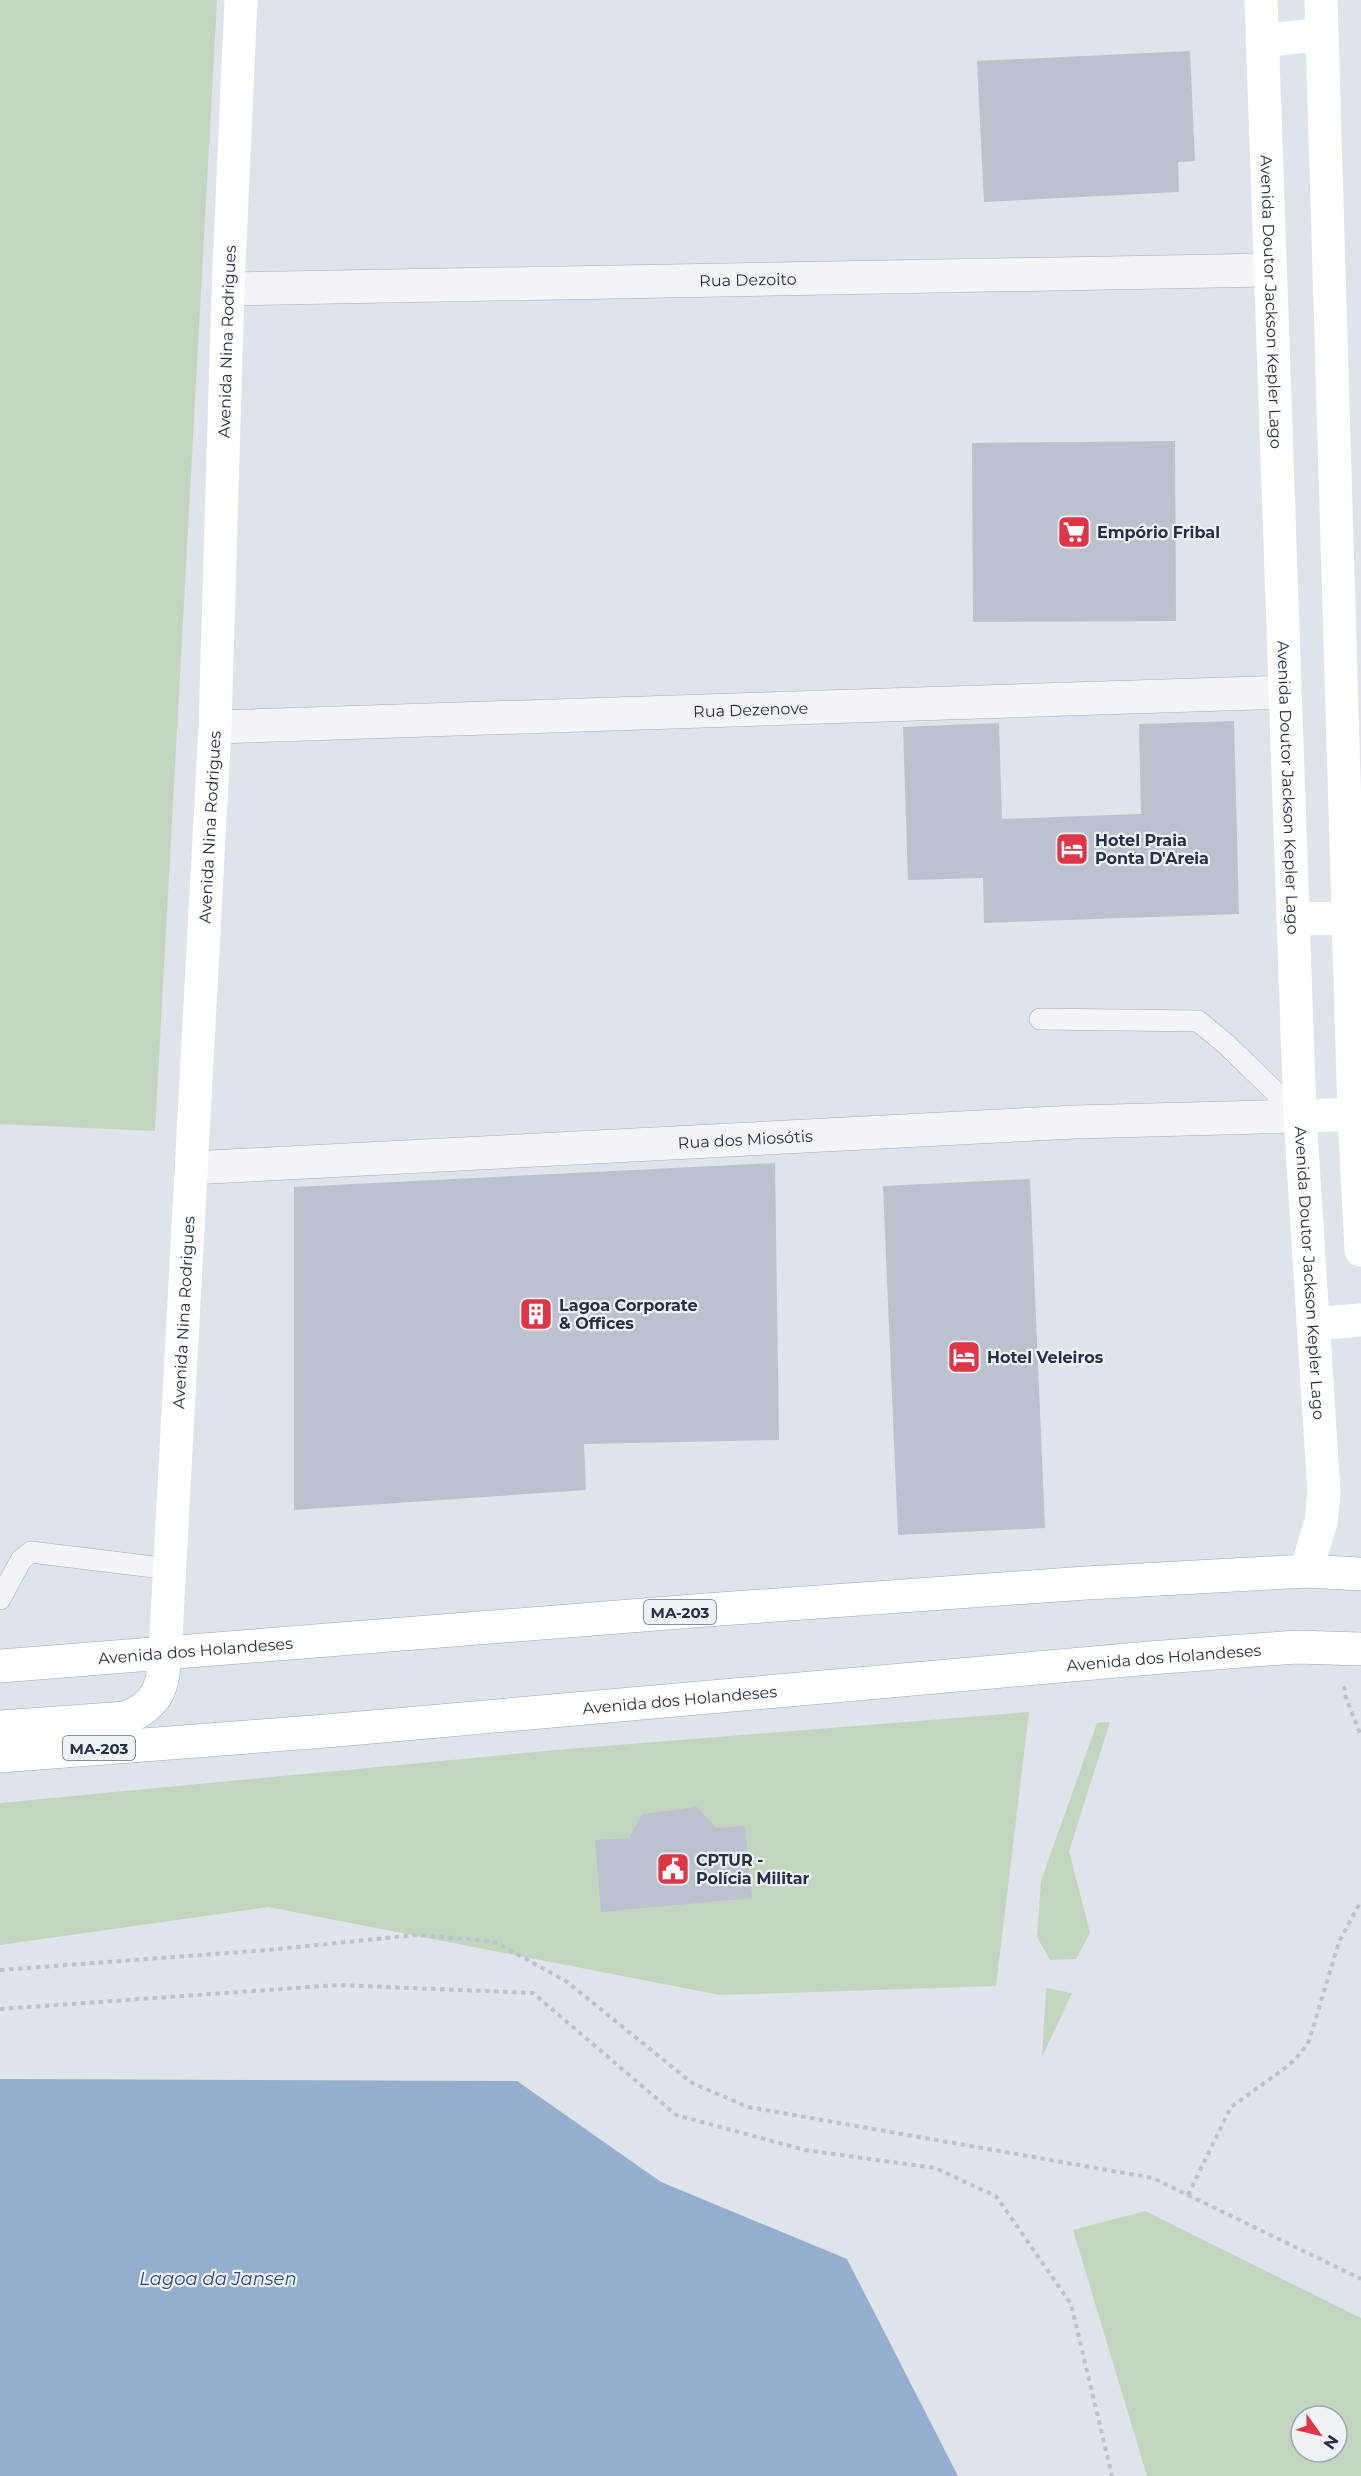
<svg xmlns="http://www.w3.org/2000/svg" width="1361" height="2476" viewBox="0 0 1361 2476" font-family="Montserrat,sans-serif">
<rect width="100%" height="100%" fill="#dfe3ea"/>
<path fill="#c3d5bf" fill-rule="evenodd" d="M 0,0 L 217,0 L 155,1131 L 0,1124 Z
M 1029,1712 L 996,1986 L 720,1995 L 268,1907 L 0,1945 L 0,1803 L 567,1749 Z
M 1110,1722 L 1069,1851 L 1090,1933 L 1076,1959 L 1050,1960 L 1037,1937 L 1041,1881 L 1097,1723 Z
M 1046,1988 L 1072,1993 L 1042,2057 Z
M 1145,2211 L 1361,2318 L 1361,2476 L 1147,2476 L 1073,2230 ZM 1301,2416 L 1337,2416 L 1337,2452 L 1301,2452 Z"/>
<path fill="#96aece" d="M 0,2079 L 517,2081 L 661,2182 L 847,2259 L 958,2476 L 0,2476 Z"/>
<path fill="#bbc1cd" d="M 1190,51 L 1195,161 L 1178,162 L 1179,192 L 984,202 L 977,61 Z
M 1175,441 L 1176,621 L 973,622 L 972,443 Z
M 1234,721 L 1239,914 L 984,923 L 983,878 L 908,880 L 903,727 L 999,723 L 1002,819 L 1141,814 L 1139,724 Z
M 775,1163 L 779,1440 L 584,1444 L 586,1490 L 294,1510 L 294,1187 Z
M 1030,1179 L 1045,1528 L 898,1535 L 883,1186 Z
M 697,1807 L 716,1828 L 745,1826 L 752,1898 L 601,1912 L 595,1840 L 629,1838 L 642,1814 Z"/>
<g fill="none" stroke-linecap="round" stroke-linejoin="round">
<defs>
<path id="lane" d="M 1040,1019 L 1198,1021 L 1226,1044 L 1300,1116
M 0,1599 L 21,1560 L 31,1552 L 170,1569"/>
<g id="street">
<path id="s1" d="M 228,289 L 1270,270"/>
<path id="s2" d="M 215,727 L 1285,692"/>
<path id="s3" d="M 191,1168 L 1075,1122 L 1300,1116"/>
</g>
<g id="primary">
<path id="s6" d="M 0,1666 L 706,1610 L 1086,1583 L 1306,1571 L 1361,1574"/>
<path d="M 0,1727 L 126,1718 C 159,1704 163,1687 165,1654"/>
<path id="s7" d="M 0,1756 L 326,1731 L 1150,1658 L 1296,1647 L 1361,1649"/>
</g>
</defs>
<use href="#lane" stroke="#a8adb8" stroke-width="22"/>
<use href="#street" stroke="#a8adb8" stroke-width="34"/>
<use href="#primary" stroke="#9da6b7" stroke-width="34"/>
<path stroke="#bdc1c9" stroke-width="4" stroke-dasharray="4.5 4.5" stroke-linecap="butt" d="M 1344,1686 L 1345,1695 L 1361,1736
M 0,1970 L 268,1950 L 415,1935 L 493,1941 L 566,1981 L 692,2083 L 748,2107 L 1153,2178 L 1361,2279
M 0,2009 L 338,1985 L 533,1993 L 676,2115 L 805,2150 L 935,2168 L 996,2196 L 1071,2304 L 1112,2476
M 1188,2195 L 1231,2107 L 1288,2066 L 1301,2053 L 1309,2041 L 1339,1942 L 1361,1901"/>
<use href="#lane" stroke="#f2f4f8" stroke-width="21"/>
<use href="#street" stroke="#f2f4f8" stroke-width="33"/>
<g stroke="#fff" stroke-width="33">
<path id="s4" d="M 1261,0 L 1300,1116 L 1324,1493 L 1321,1522 L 1306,1571"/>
<path d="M 1321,0 L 1354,1114 L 1361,1250"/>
<path d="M 1262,41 L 1322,34"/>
<path d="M 1293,919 L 1349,918"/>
<path d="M 1300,1116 L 1361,1114"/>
<path d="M 1313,1324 L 1361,1320"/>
<path id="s5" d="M 165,1654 L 215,727 L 228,289 L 241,0"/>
</g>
<use href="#primary" stroke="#fff" stroke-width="33"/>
</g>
<defs>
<symbol id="supermarket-square" viewBox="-11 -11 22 22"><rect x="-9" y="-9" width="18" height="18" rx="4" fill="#dd3647" stroke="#eef2f7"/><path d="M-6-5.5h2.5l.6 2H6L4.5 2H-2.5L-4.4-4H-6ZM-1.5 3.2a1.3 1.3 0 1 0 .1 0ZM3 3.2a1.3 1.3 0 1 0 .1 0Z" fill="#fff"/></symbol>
<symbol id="hotel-square" viewBox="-11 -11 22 22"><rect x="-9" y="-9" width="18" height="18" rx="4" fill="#dd3647" stroke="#eef2f7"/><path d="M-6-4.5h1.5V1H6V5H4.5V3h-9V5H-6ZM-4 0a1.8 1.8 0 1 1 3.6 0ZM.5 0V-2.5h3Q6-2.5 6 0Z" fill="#fff"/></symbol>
<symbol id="building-square" viewBox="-11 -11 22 22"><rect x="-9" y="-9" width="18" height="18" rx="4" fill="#dd3647" stroke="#eef2f7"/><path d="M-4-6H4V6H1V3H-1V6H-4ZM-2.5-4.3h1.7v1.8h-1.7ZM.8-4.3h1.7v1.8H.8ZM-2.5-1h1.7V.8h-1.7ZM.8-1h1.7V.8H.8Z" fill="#fff"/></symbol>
<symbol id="civic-square" viewBox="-11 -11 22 22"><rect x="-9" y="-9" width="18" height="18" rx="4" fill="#dd3647" stroke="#eef2f7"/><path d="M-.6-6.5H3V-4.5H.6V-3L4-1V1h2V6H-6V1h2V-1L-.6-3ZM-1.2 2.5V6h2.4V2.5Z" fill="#fff"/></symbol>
</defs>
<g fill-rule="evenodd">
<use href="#supermarket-square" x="1055" y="513" width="38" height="38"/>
<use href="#hotel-square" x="1053" y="830" width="38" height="38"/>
<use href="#building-square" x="517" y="1295" width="38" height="38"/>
<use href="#hotel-square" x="945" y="1338" width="38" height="38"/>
<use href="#civic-square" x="654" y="1850" width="38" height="38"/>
</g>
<g text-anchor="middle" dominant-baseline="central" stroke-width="4.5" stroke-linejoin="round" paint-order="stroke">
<g fill="#eef2f7" stroke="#626a79" stroke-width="1.5">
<rect x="644" y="1600" width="72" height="24" rx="4.5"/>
<rect x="63" y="1736" width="72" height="24" rx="4.5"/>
</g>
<g font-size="15" font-weight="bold" fill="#262f43">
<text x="680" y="1612">MA-203</text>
<text x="99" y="1748">MA-203</text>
</g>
<g font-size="16" fill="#262f43" stroke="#eef2f7">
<text stroke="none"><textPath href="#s1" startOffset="520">Rua Dezoito</textPath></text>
<text stroke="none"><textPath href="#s4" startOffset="302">Avenida Doutor Jackson Kepler Lago</textPath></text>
<text stroke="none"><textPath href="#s5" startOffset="1314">Avenida Nina Rodrigues</textPath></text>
<text stroke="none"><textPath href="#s2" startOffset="536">Rua Dezenove</textPath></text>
<text stroke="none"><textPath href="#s4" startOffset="788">Avenida Doutor Jackson Kepler Lago</textPath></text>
<text stroke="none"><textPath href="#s5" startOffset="828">Avenida Nina Rodrigues</textPath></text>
<text stroke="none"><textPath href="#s3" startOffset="555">Rua dos Miosótis</textPath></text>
<text stroke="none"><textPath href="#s4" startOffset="1274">Avenida Doutor Jackson Kepler Lago</textPath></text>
<text stroke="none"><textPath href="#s5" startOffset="342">Avenida Nina Rodrigues</textPath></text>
<text stroke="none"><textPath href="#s6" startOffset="196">Avenida dos Holandeses</textPath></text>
<text stroke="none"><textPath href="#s7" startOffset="1168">Avenida dos Holandeses</textPath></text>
<text stroke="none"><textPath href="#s7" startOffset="682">Avenida dos Holandeses</textPath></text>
</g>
<g font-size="16" font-weight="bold" fill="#262f43" stroke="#eef2f7" text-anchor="start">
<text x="1097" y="532">Empório Fribal</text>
<text x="1095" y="840">Hotel Praia<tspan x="1095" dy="18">Ponta D'Areia</tspan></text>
<text x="559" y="1305">Lagoa Corporate<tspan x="559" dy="18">&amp; Offices</tspan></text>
<text x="987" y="1357">Hotel Veleiros</text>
<text x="696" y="1860">CPTUR -<tspan x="696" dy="18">Polícia Militar</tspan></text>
</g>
<g font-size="18" font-style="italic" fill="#2b4b7b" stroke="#eef2f7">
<text x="218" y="2279">Lagoa da Jansen</text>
</g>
</g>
<g transform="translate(1319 2434) rotate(124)"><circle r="28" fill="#eef2f7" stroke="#9ea4af" stroke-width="1.5"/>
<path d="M0-4.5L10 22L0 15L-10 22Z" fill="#dd3647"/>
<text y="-9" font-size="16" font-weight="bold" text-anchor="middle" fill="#262f43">N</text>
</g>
</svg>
